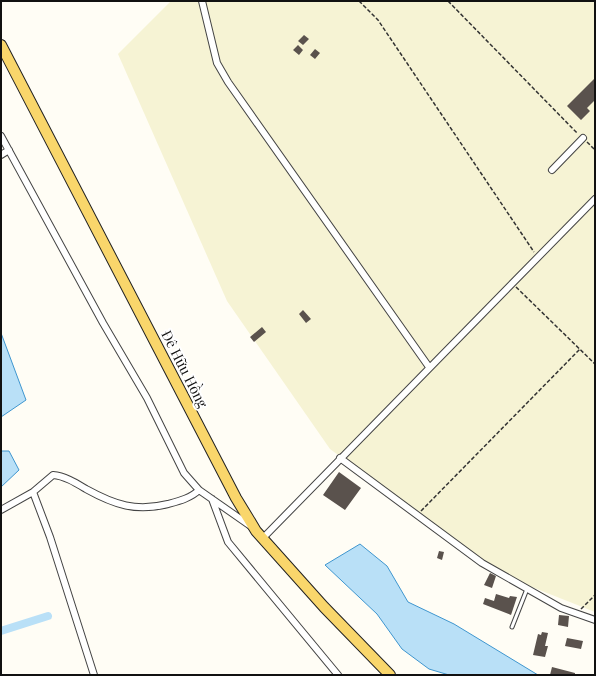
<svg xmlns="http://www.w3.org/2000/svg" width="596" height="676" viewBox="0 0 596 676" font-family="'Playfair Display',serif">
<rect width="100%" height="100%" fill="#fffdf5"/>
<path fill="#f6f3d4" d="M 171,1 L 595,1 L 595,612 L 504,576 L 330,449 L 227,301 L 118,54 Z"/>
<path fill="#b9e0f7" stroke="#3f96cf" d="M 1,333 L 26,400 L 1,417 Z
M 1,451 L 9,451 L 19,470 L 1,487 Z
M 360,544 L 387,566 L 408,602 L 454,624 L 538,675 L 449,675 L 429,669 L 402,649 L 377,614 L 325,565 Z"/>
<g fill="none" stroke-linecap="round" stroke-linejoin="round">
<path stroke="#b9e0f7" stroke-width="8" d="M 1,631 L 48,616"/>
</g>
<path fill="#5a524d" d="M 304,35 L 309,39 L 303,45 L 298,41 Z
M 298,45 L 303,50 L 299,55 L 293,50 Z
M 315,49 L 320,53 L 315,59 L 310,55 Z
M 595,78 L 595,100 L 587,108 L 590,111 L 581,120 L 567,106 Z
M 303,310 L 311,319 L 306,323 L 299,314 Z
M 262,327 L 266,332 L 254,342 L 250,337 Z
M 339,472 L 361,488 L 345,510 L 323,495 Z
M 439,551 L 444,552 L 442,560 L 437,558 Z
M 490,573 L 496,576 L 492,588 L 484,585 Z
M 496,594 L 509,598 L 510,596 L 517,597 L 511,615 L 483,604 L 485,598 L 494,601 Z
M 559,615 L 569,616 L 568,627 L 558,625 Z
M 542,632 L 548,633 L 545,646 L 548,646 L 545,657 L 533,655 L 538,634 L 541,635 Z
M 567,638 L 583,641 L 581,649 L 565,646 Z
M 552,667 L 575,673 L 575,675 L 550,675 Z"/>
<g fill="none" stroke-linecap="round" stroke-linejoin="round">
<defs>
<path id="lane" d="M 512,627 L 527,589"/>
<path id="street" d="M 202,1 L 217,63 L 228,82 L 429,367
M 1,136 L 103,323 L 147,398 L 184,473 L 199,490
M 1,155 L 9,150
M 552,170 L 583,138
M 340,458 L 482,563 L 561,608 L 595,620
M 33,492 L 50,537 L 94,675
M 212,499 L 228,542 L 338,675
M 1,510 L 33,492 L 53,475 C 65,476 76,483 86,489 C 115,505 136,512 168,504 C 179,501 191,498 199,490 L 252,527
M 263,538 L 595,199"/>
<path id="primary" d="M 1,45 L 236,498 L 256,531 L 324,607 L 390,675"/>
</defs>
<use href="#lane" stroke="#444" stroke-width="5"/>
<use href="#street" stroke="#444" stroke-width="8"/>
<use href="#primary" stroke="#222" stroke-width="12"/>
<path stroke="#333" stroke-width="1.5" stroke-dasharray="4 2" stroke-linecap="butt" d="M 359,1 L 378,20 L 534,252
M 448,1 L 578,134
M 587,142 L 595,150
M 516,287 L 595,364
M 421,511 L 580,349
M 581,609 L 595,595"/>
<use href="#lane" stroke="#fff" stroke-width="3"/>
<use href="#street" stroke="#fff" stroke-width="6"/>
<use href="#primary" stroke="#f9d66b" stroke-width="10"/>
</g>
<g text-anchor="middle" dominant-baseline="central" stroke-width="4" stroke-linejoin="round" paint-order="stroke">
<g font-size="14" fill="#111" stroke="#fff">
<text transform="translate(185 369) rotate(63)">Đê Hữu Hồng</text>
</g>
</g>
<rect width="596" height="676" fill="none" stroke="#111111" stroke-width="4"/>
</svg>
